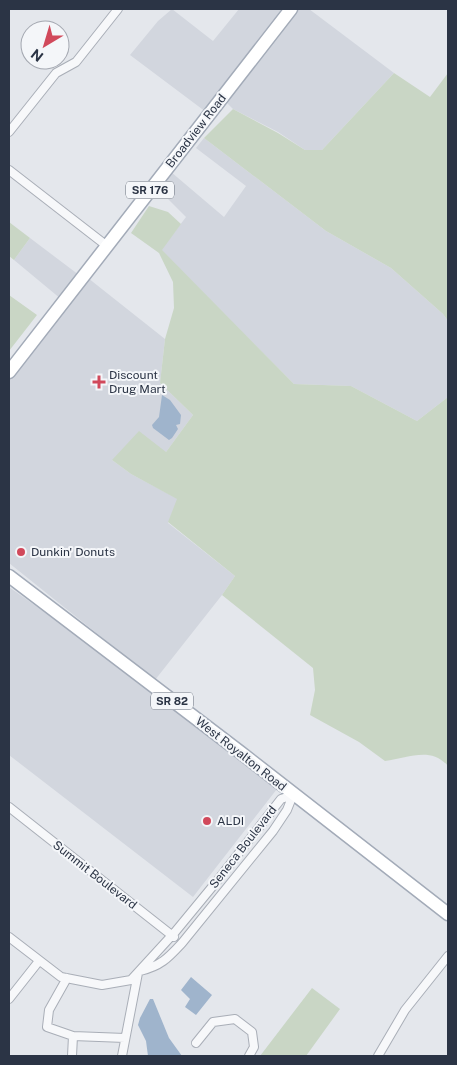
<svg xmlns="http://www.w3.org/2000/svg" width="457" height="1065" viewBox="0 0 457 1065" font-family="'Public Sans',sans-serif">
<rect width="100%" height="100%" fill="#e4e7ec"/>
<path fill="#d2d6de" d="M 172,9 L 213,41 L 239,9 L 285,9 L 206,112 L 130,55 L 158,21 Z
M 297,9 L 309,9 L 394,73 L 322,150 L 305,150 L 278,132 L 233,109 L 226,102 Z
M 204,138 L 326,231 L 391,268 L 443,314 L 448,321 L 448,397 L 417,421 L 351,386 L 294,384 L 161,250 L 186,217 L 159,190 L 171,172 L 224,217 L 246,186 L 196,148 Z
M 30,238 L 79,275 L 61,299 L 14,260 Z
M 88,278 L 165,339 L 160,383 L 193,415 L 166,452 L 112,460 L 131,474 L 178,499 L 168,523 L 235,576 L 222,595 L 155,680 L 9,563 L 9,380 Z
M 9,587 L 67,628 L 277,789 L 193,897 L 9,755 Z"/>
<path fill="#c9d6c5" d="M 394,73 L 430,97 L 448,73 L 448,321 L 443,314 L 391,268 L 326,231 L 204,138 L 233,109 L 278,133 L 305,150 L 322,150 Z
M 149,206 L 168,212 L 181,224 L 162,250 L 294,384 L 351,386 L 417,421 L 448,397 L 448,766 C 431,746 408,758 385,761 L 359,742 L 310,715 L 315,690 L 313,668 L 222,595 L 235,576 L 168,522 L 177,499 L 131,474 L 112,460 L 139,431 L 166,452 L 193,415 L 160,383 L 165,339 L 174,308 L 173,282 L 159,253 L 131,233 Z
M 9,222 L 30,238 L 14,260 L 9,256 Z
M 9,295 L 37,315 L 9,351 Z
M 312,988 L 340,1009 L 306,1056 L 260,1056 Z"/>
<path fill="#9fb4cc" d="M 162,395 L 170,400 L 181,415 L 180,424 L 176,425 L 178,429 L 172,438 L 169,440 L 153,428 L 152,425 L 159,417 Z
M 191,977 L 212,995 L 196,1015 L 185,1007 L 190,999 L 181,990 Z
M 150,999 L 153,999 L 169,1038 L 182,1056 L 148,1056 L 146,1041 L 138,1025 L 140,1018 Z"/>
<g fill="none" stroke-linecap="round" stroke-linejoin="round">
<defs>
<path id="street" d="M 9,132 L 56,73 L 76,62 L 118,9
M 9,170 L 107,246
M 9,807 L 174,937
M 9,937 L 61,977 L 102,985 L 131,980 L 175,932 L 217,881 L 281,799 L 293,795
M 140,971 C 161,966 168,958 182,943 L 273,831 L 287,810 L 293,795
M 67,978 L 49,1010 L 47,1027 L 73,1036 L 125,1038
M 9,999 L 39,961
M 196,1043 L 213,1022 L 235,1019 L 252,1032 L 254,1047 L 249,1056
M 72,1056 L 73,1036
M 122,1056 L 138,973
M 378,1056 L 405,1010 L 448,956"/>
<path id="primary" d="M 9,372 L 291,9
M 9,576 L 240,752 L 448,914"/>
</defs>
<use href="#street" stroke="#a9aeb7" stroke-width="10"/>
<use href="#primary" stroke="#a3abb8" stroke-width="15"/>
<use href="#street" stroke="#f7f8fa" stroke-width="8"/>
<use href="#primary" stroke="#fff" stroke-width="12"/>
</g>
<g fill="#d1495b" stroke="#f4f6f9" stroke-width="2">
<path d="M96.5 374.5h5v5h5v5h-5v5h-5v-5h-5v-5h5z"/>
<circle cx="21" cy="552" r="5"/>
<circle cx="207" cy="821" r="5"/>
</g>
<g text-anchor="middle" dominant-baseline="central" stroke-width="4" stroke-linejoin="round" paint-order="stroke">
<g fill="#f4f6f9" stroke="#676e7b" stroke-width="1">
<rect x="126" y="181.5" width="48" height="17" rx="4"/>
<rect x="151" y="692.5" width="42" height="17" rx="4"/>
</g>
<g font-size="11" font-weight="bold" fill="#2b3445">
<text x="150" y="190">SR 176</text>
<text x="172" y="701">SR 82</text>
</g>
<g font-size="12" fill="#2b3445" stroke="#f4f6f9">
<text transform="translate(196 131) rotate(-52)">Broadview Road</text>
<text transform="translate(241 754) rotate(38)">West Royalton Road</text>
<text transform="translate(243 847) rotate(-52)">Seneca Boulevard</text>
<text transform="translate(95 875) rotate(38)">Summit Boulevard</text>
</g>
<g font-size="12" fill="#2b3445" stroke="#f4f6f9" text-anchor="start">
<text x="109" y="375">Discount<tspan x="109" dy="14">Drug Mart</tspan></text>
<text x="31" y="552">Dunkin' Donuts</text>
<text x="217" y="821">ALDI</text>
</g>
</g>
<rect width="457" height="1065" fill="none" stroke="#2b3445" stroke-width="20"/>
<g transform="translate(45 45) rotate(218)"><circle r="24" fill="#f4f6f9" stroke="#a4a8b1"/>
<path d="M0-4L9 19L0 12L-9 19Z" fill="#d1495b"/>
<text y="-8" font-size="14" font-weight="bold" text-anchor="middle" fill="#2b3445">N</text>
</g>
</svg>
